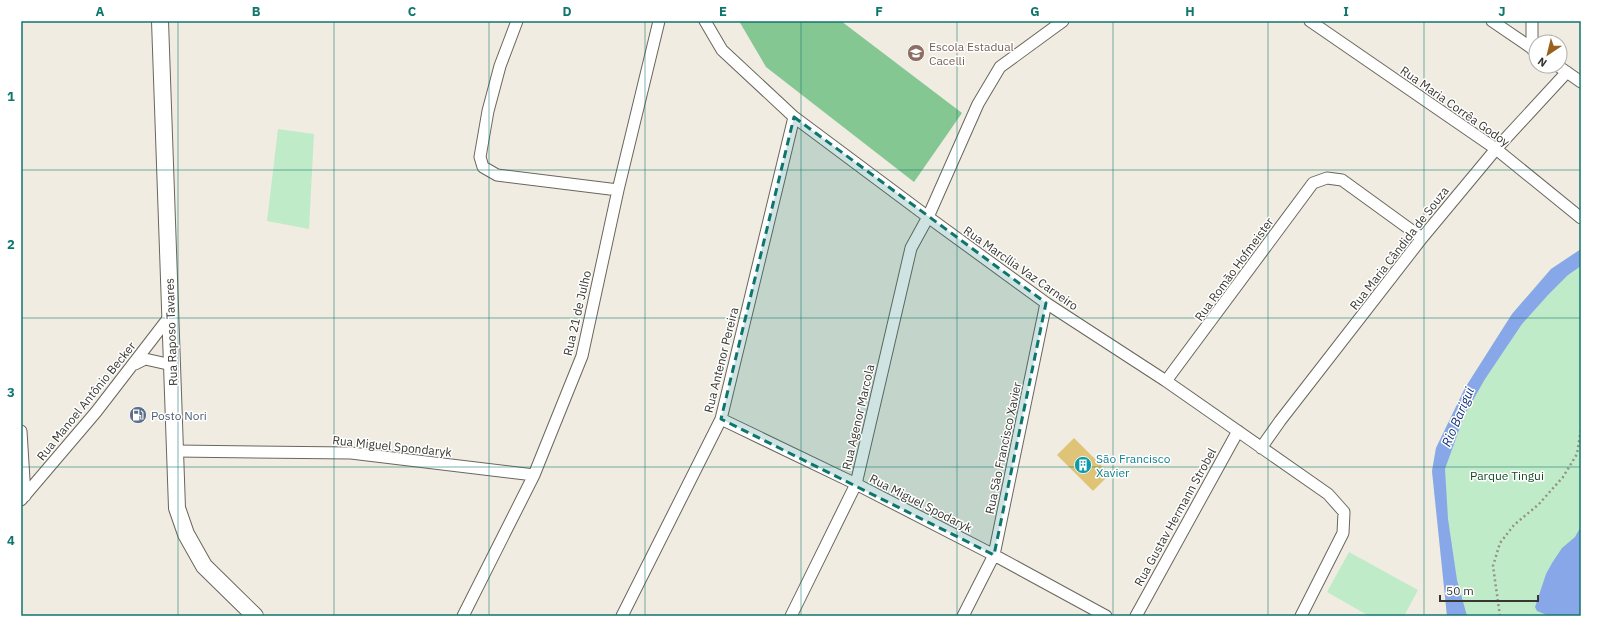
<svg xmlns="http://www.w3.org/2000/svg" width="1602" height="637" viewBox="0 0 1602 637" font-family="'IBM Plex Sans',sans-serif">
<rect width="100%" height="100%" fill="#f0ece1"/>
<path fill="#c0ebc8" d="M 278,129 L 314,134 L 309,229 L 267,221 Z
M 1581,249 L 1581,616 L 1447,616 L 1432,471 L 1436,448 L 1465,388 L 1512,314 L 1551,269 Z
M 1349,552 L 1418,590 L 1404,616 L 1369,616 L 1327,592 Z"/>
<path fill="#85c793" d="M 739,21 L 841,21 L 962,113 L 914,182 L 766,67 Z"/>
<path fill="#88a7e8" d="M 1581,249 L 1581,266 L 1568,275 L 1548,295 L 1522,324 L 1485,379 L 1464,416 L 1445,469 L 1448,519 L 1457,580 L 1467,616 L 1447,616 L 1432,471 L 1436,448 L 1465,388 L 1512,314 L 1551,269 Z
M 1581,526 L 1581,616 L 1549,616 L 1537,611 L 1535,607 L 1546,574 L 1552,563 L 1562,548 L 1575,537 Z"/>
<path fill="#dfc477" d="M 1074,438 L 1110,474 L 1093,491 L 1057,455 Z"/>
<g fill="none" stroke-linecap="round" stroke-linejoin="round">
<defs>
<path id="street" d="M 517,21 L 500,66 L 488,111 L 480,157 L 483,167 L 497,175 L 618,190
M 705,21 L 722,50 L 794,117 L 928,217 L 1046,303 L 1166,381 L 1328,494 L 1344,512 L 1343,533 L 1301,616
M 1310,21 L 1496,149 L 1581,218
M 1492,21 L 1536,51
M 1532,21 L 1532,49
M 1558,66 L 1581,82
M 135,364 L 145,359 L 172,365
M 1166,381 L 1313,183 L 1327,178 L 1342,180 L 1422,238
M 721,419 L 856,484 L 994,555 L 1106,616
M 21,431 L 25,496
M 1261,448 L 1280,421 L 1422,238 L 1496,149 L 1567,72
M 176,451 L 351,453 L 534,475
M 21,500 L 96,412 L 170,316
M 463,616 L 534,475 L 582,356 L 618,190 L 659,21
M 622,616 L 721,419 L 794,117
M 791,616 L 856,484 L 911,248 L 928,217 L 978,104 L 1000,67 L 1063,21
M 963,616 L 994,555 L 1046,303
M 1136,616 L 1238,431"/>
<path id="secondary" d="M 160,21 L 177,508 L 186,534 L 204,566 L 255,616"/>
</defs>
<use href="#street" stroke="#6a665d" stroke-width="13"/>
<use href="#secondary" stroke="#6a665d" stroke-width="18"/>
<path stroke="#939189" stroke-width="2.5" stroke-dasharray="2 3" stroke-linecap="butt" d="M 1500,616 L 1493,566 L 1500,543 L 1514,525 L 1539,504 L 1563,477 L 1577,454 L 1581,429"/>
<use href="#street" stroke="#fff" stroke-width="11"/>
<use href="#secondary" stroke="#fff" stroke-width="16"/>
</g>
<path fill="#0f766e" fill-opacity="0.2" stroke="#0f766e" stroke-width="3" stroke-dasharray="8 5" stroke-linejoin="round" d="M 794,117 L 1046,303 L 994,555 L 721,419 Z"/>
<path fill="none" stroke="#0f766e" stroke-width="1" stroke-opacity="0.55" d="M 178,21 L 178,616M 334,21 L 334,616M 489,21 L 489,616M 645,21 L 645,616M 801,21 L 801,616M 957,21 L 957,616M 1113,21 L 1113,616M 1268,21 L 1268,616M 1424,21 L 1424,616M 21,170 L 1581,170M 21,318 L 1581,318M 21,467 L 1581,467"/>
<defs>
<symbol id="school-disc" viewBox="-11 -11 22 22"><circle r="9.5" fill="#8d6e63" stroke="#fff"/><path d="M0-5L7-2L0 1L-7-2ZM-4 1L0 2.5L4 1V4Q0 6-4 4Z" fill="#fff"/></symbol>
<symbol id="fuel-disc" viewBox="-11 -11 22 22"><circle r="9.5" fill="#5c6f8a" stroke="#fff"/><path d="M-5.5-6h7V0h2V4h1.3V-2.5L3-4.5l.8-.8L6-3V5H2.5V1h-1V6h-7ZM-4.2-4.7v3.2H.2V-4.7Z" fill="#fff"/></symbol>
<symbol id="building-disc" viewBox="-11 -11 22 22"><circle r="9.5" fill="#0f9aa8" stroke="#fff"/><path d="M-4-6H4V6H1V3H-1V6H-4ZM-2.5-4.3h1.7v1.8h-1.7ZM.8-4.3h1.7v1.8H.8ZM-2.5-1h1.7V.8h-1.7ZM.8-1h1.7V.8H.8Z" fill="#fff"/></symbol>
</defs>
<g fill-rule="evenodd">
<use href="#school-disc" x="906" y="43" width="20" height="20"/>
<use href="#fuel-disc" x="128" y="405" width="20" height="20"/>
<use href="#building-disc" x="1073" y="455" width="20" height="20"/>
</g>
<g text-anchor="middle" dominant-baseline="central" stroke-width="3" stroke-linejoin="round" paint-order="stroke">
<g font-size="12" fill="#785e54" stroke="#fff" text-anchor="start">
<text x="929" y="46">Escola Estadual<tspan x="929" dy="14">Cacelli</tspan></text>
</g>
<g font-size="12" fill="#373631" stroke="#fff">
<text transform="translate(1455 106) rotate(35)">Rua Maria Corrêa Godoy</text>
<text transform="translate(1399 248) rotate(-52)">Rua Maria Cândida de Souza</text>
<text transform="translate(1021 268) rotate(35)">Rua Marcília Vaz Carneiro</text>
<text transform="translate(1234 269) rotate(-54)">Rua Romão Hofmeister</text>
<text transform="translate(577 313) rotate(-77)">Rua 21 de Julho</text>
<text transform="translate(171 332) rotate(-92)">Rua Raposo Tavares</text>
<text transform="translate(721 360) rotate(-76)">Rua Antenor Pereira</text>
<text transform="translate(86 401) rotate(-51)">Rua Manoel Antônio Becker</text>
<text transform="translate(858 417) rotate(-77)">Rua Agenor Marcola</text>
<text transform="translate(392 446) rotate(6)">Rua Miguel Spondaryk</text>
<text transform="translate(1003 448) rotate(-78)">Rua São Francisco Xavier</text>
<text transform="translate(921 503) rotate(27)">Rua Miguel Spodaryk</text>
<text transform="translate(1175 517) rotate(-61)">Rua Gustav Hermann Strobel</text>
</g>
<g font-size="12" fill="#4e5e75" stroke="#fff" text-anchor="start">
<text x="151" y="415">Posto Nori</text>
</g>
<g font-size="12" fill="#0d838f" stroke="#fff" text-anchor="start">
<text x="1096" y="458">São Francisco<tspan x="1096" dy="14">Xavier</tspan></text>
</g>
<g font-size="12" fill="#174725" stroke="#fff">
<text x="1507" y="475">Parque Tingui</text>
</g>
<g font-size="13" font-style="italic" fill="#122f78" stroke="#fff">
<text transform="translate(1458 417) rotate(-67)">Rio Barigui</text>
</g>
</g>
<rect width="1602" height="637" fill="none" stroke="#ffffff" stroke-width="44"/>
<g transform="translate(1548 54) rotate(215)"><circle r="19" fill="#ffffff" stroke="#afafad"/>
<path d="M0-3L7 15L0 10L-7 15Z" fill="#9a611e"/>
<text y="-6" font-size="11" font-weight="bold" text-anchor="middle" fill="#373631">N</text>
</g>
<path d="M1440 595v6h98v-6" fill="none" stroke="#373631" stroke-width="2"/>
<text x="1446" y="595" font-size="12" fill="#373631" stroke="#ffffff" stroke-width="3" paint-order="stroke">50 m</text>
<rect x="22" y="22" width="1558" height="593" fill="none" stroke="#0f766e" stroke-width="1.5"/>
<g font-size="13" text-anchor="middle" font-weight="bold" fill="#0f766e">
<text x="100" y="16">A</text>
<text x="256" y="16">B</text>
<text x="412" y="16">C</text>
<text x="567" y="16">D</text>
<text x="723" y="16">E</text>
<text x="879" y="16">F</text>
<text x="1035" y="16">G</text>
<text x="1190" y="16">H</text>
<text x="1346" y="16">I</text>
<text x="1502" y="16">J</text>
<text x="11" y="101">1</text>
<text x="11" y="249">2</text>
<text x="11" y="397">3</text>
<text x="11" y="545">4</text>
</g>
</svg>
